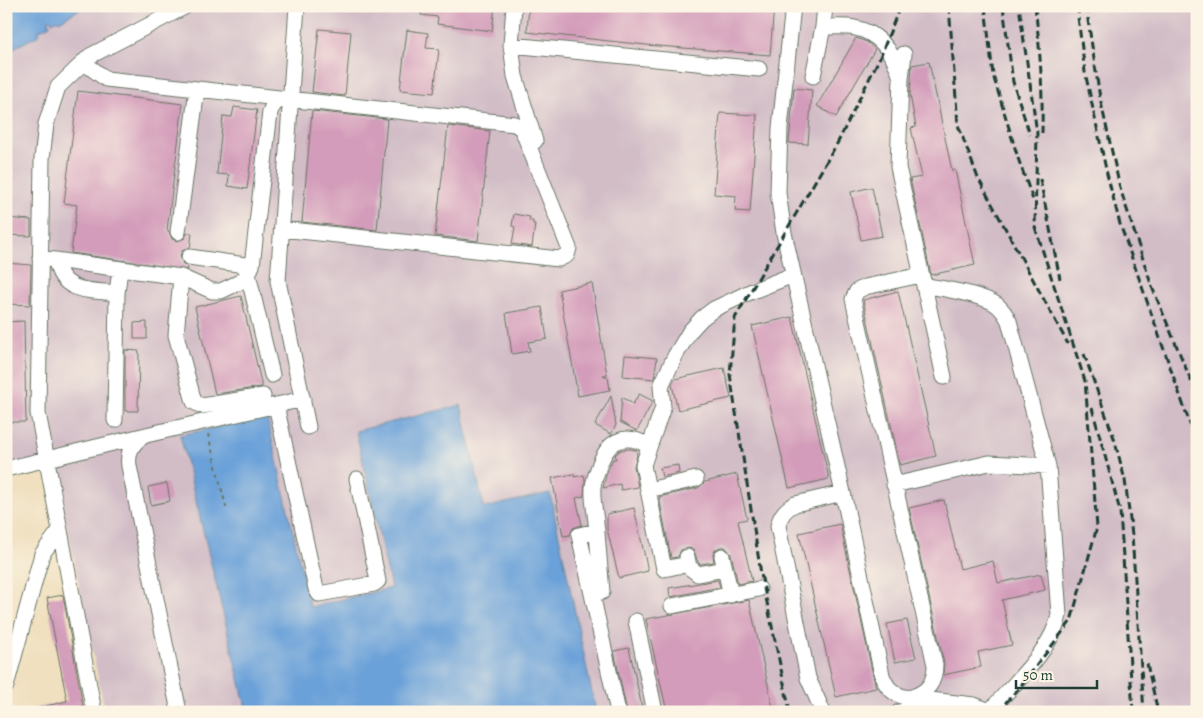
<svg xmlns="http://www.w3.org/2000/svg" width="1203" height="718" viewBox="0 0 1203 718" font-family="Alegreya,serif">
<rect width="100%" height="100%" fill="#fcf5e5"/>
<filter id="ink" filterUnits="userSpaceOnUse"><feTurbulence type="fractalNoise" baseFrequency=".02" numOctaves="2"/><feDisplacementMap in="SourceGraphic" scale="10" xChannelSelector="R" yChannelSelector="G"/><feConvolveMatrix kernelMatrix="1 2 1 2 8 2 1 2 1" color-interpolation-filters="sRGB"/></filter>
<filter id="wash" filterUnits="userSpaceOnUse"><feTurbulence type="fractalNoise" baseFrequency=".0096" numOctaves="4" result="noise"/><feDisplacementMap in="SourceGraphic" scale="20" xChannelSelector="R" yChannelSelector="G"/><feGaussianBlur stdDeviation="1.12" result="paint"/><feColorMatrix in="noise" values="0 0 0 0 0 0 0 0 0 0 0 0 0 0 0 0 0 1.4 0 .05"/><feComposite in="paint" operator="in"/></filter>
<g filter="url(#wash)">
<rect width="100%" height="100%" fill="#f0e0c0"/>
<path fill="#d2bdc7" d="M 24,6 L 1197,6 L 1197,712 L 596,712 L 550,493 L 484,508 L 461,405 L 356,431 L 391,589 L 309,607 L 267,418 L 180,435 L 247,712 L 105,712 L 55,468 L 6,478 L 6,52 L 39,35 Z"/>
<path fill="#6ba1d9" stroke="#456f86" d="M 6,6 L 86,6 L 59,21 L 58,19 L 52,22 L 51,19 L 48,20 L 50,25 L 38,31 L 39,35 L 6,52 Z
M 461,405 L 484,508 L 550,493 L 596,712 L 247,712 L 180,435 L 267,417 L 310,607 L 391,588 L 356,431 Z"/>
<g id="blocks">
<path fill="#d39cba" d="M 422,6 L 495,6 L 492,31 L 437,24 L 438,17 L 421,15 Z
M 529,6 L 774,6 L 770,55 L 646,45 L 527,32 Z
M 319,29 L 351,32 L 345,96 L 312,92 Z
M 407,30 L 428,33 L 426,48 L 439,49 L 434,93 L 400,90 Z
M 856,38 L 867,42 L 875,49 L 836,117 L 817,106 Z
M 929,62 L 952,171 L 955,170 L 975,265 L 931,275 L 910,179 L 922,177 L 911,128 L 916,127 L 910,95 L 912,65 Z
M 794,88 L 812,90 L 808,144 L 789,143 Z
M 78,91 L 183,104 L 167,230 L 169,231 L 172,239 L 177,241 L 185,238 L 187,233 L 192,233 L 190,248 L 182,251 L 180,256 L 183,264 L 188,266 L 187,270 L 71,253 L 77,205 L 64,203 Z
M 234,107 L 257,110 L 247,189 L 228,186 L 229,175 L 217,174 L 223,116 L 232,117 Z
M 312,111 L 387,119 L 377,230 L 302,222 Z
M 720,113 L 757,115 L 750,212 L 735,211 L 736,196 L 714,194 Z
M 448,126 L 490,131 L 478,241 L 435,236 Z
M 872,187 L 882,236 L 861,240 L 851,192 Z
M 514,214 L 530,217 L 529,221 L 533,221 L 533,224 L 535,224 L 532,247 L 512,244 L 515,227 L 512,226 Z
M 6,218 L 31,220 L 31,236 L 6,235 Z
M 6,263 L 31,265 L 30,305 L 6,304 Z
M 592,283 L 607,375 L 603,375 L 608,377 L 610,390 L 578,396 L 559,290 Z
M 898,291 L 936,456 L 900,465 L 863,300 Z
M 241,296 L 262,387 L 215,394 L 195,307 Z
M 542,307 L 547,339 L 528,342 L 530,351 L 512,354 L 506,313 Z
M 792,317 L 829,479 L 789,488 L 752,326 Z
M 24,321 L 26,422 L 6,422 L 6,322 Z
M 147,322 L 147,339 L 134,339 L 134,323 Z
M 125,350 L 139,351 L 138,411 L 125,411 Z
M 625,355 L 657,358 L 654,379 L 623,376 Z
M 724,368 L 731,398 L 678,410 L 672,385 L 675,379 Z
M 639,394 L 653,401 L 637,431 L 620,422 L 622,397 L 633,404 Z
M 611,396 L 616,425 L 611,434 L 595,425 Z
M 630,449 L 636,450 L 637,455 L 634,466 L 638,487 L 621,490 L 620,484 L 603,488 L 607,472 L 613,459 L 616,459 L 615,455 L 621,450 Z
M 678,465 L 679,473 L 662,477 L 660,468 Z
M 574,474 L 574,477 L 584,475 L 585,480 L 584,496 L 576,498 L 582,525 L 573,528 L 570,535 L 563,536 L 552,478 Z
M 737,474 L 747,519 L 738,521 L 752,581 L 738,584 L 731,554 L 725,547 L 720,547 L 715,550 L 713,554 L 714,562 L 700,564 L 698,562 L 694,551 L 690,548 L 681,550 L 678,557 L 671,558 L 659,497 L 698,488 L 705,482 Z
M 167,483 L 170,501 L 151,505 L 148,487 Z
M 944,500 L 960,569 L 993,561 L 998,583 L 1041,574 L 1045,590 L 1002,600 L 1012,645 L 978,652 L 981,667 L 943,675 L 944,663 L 909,508 Z
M 634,508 L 648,571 L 619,578 L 607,529 L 607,514 Z
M 840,524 L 876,688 L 836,697 L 799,533 Z
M 718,580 L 720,587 L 670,597 L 669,588 Z
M 63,595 L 84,712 L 38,712 L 38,708 L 67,701 L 47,598 Z
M 749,600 L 774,712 L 667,712 L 646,619 Z
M 907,620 L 916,658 L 895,662 L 887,624 Z
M 629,648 L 643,712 L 627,712 L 614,651 Z"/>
</g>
</g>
<g filter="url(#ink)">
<use href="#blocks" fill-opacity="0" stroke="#687665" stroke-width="1"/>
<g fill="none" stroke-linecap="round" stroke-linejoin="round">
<defs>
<path id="minor" d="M 297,6 L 278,281 L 308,427
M 514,6 L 511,45 L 515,76 L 535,141
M 793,6 L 780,128 L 778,193 L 784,233 L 843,493 L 882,675 C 886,687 892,693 904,697 L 974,705 L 993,712
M 823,27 C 833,27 845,26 855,28 C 880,33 893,53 900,75
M 511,45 L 759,69
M 904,54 L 901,78 L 898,167 L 944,377
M 83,62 L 106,79 L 515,124 L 522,129 L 569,248 L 567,255 L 559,259 L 282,229
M 813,76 L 823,27 L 825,6
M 178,232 L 197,89
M 189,257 L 252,266
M 40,258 L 181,277 L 212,291 L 221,291 L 242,281 L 248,274 L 252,266 L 270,112 C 273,103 279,98 289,99
M 56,260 C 61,294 90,290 117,293
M 248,274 L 272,375
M 181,277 L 176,335 L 194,402 L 202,406 L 263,396
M 924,285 C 942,289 983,294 997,305 C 1003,310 1006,315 1009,321 L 1048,466 L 1059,615 C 1053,649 1012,685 990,711
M 276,405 L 316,589 L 319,594 L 374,584 L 378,581 L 357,479
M 115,420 L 117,293 L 120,269
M 6,469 L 142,436
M 894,485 L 989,463 L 1048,466
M 648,490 L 696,479
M 597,531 L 579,535 L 618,712
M 722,556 L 731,595
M 687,557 L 689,567 L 698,574 L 725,569
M 688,564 L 664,569 L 643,465 L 663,407 L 661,386 L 675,356 L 690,331 L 702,318 L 714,309 L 750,292 L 793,275
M 602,592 C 600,568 598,545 596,522 C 595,511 592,499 593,488 C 593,482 596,475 598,469 C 607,441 623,431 649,446
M 672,606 L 759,589
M 636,621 L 655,712
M 6,686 L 42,554 L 60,530
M 912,697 C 928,692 935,682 935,665 L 853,299 L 857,291 L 865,287 L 921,275
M 94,712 L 38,413 L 42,159 L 46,124 L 58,87 L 90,56 L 186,6
M 179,712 L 129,466 C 127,451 133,441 146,435 L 303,399
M 823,712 L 808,678 L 778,526 C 780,515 785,509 795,504 L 843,493
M 899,712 L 937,704"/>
</defs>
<use href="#minor" stroke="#687665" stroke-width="17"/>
<path stroke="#687665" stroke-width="2" stroke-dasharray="4 4" stroke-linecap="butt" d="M 208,434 L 227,511"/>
<use href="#minor" stroke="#fff" stroke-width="15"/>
<path stroke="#1f3d34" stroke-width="3" stroke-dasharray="8 4" stroke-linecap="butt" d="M 949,6 L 958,125 L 978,178 L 1068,344
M 985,6 L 993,75 L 1018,158 L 1033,200
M 1003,6 L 1013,82 L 1030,135
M 1035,6 C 1040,48 1043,91 1042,133
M 1079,6 L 1078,17 L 1085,72 L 1107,174 L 1120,224 L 1197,444
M 1088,6 L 1088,20 L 1100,98 L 1120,188 L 1152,287 L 1197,395
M 1040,179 L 1060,279
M 1084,354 L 1114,438 L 1125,480 L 1132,535 L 1144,712
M 1092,408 L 1120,511 L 1133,712
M 1147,664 L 1158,712
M 790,712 L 761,574 L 730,374 L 735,318 L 838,142 L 881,55 L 900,6
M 997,712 L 1019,688 L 1071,621 L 1097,527 L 1085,381 L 1035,227 L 1037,133 L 1019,6"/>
</g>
</g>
<rect width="1203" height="718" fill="none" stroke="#fcf5e5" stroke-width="25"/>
<path d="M1016 680v8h81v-8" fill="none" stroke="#1f3d34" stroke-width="2.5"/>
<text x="1023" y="680" font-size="15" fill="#1f3d34" stroke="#fcf5e5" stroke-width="4" paint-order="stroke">50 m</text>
</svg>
